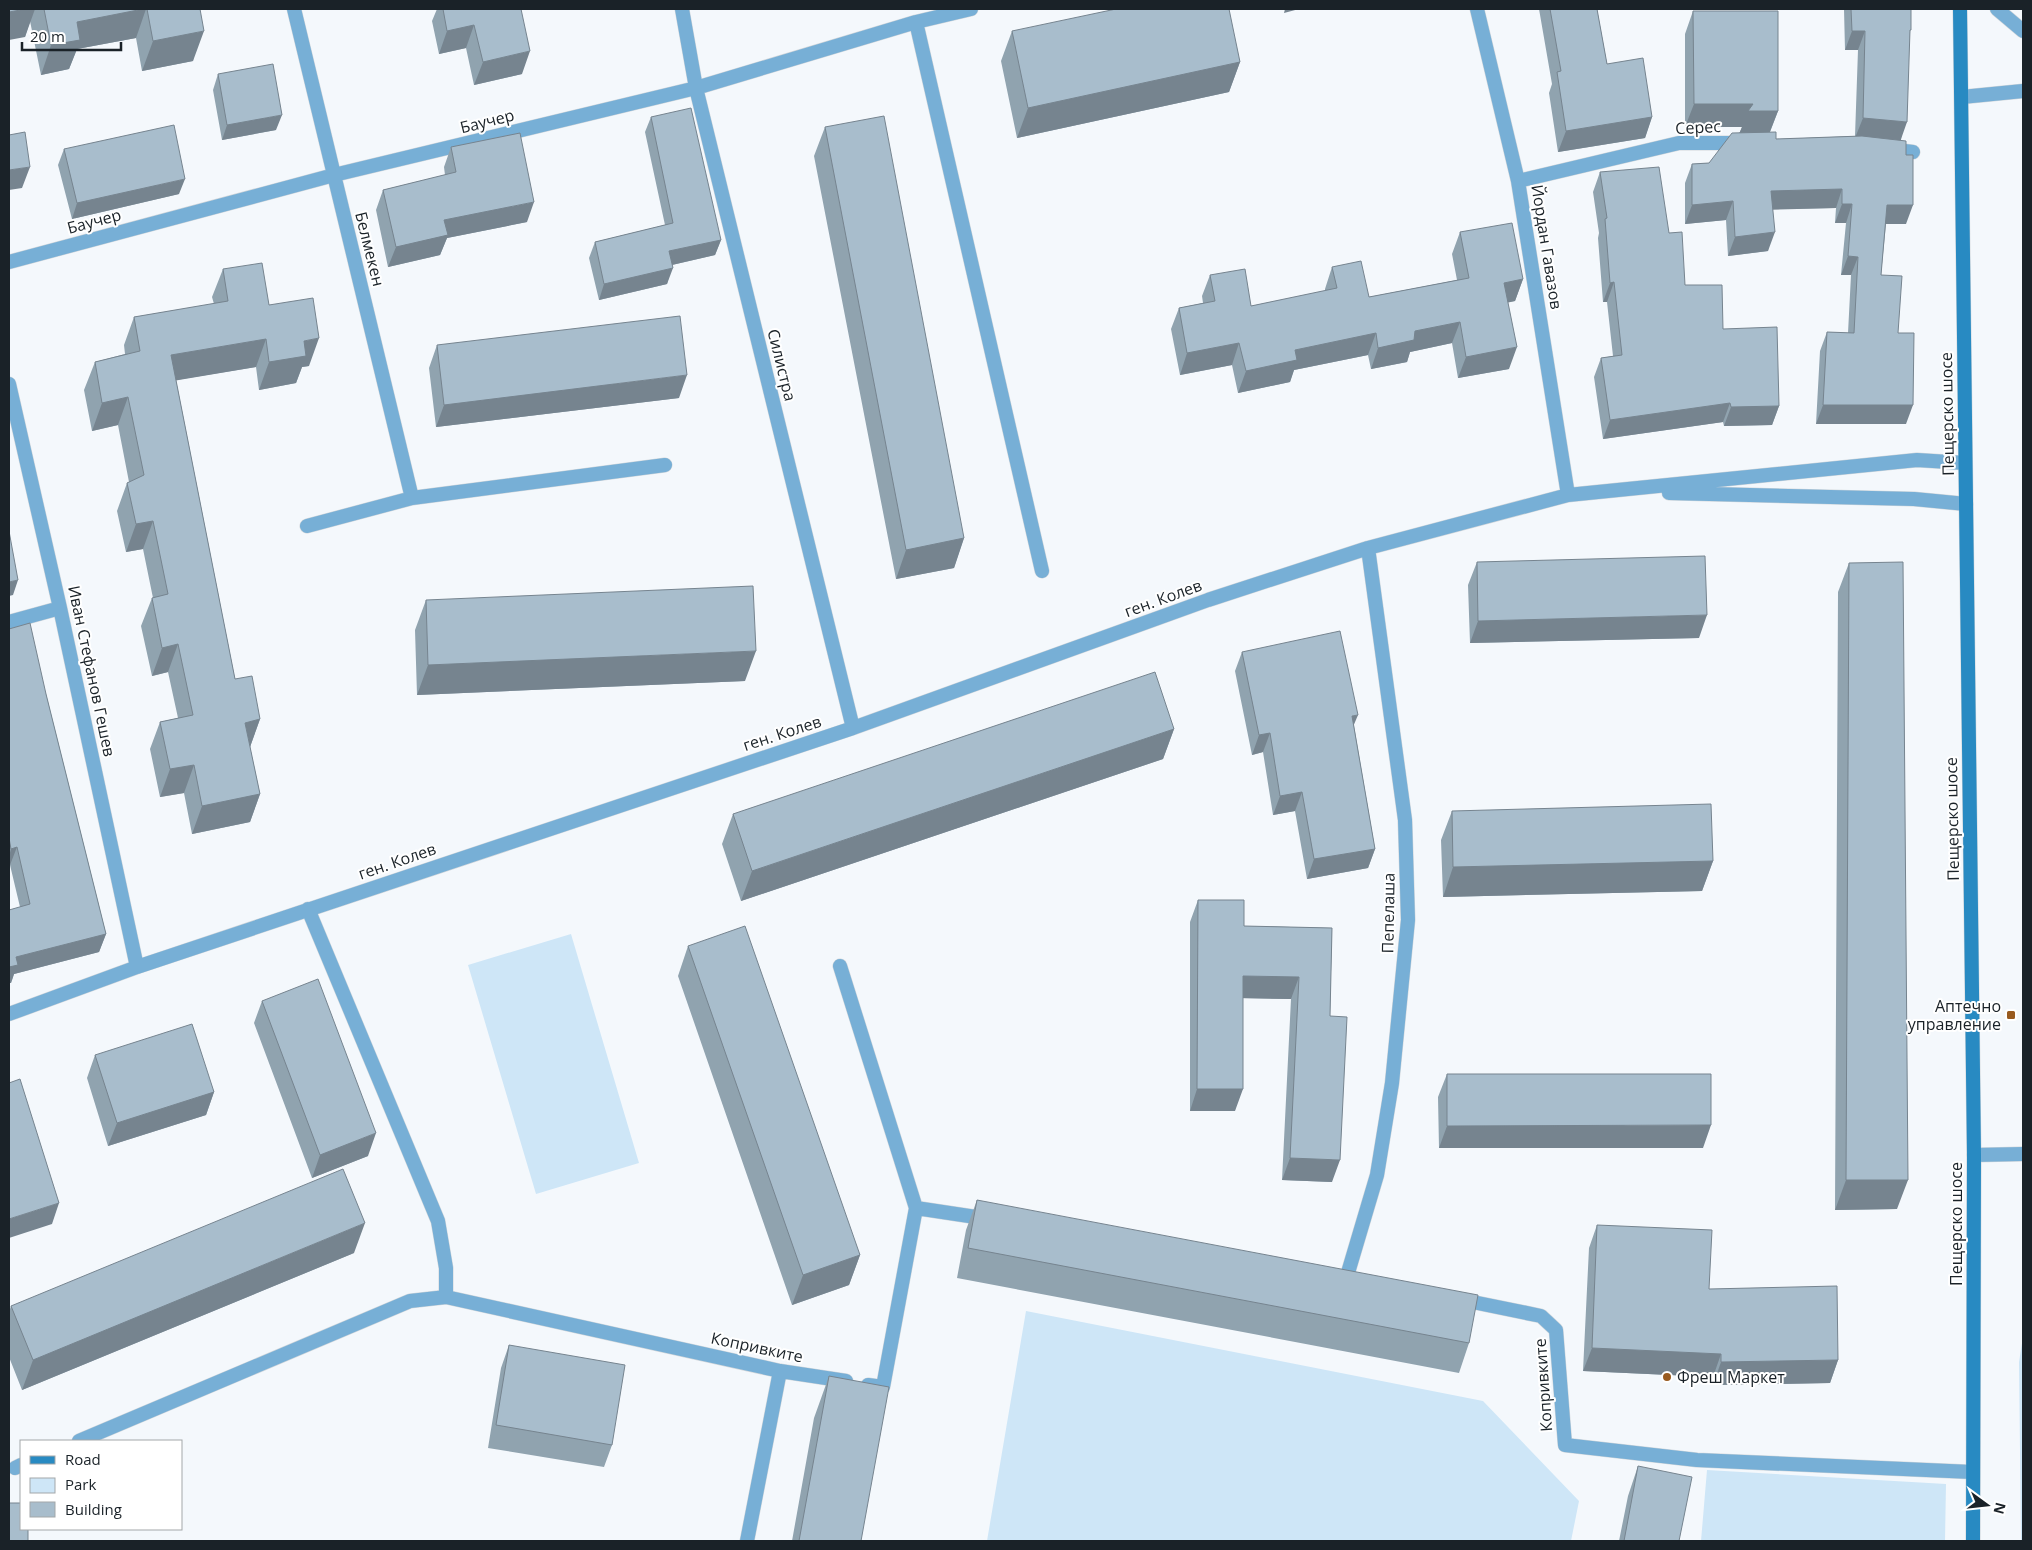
<svg xmlns="http://www.w3.org/2000/svg" width="2032" height="1550" viewBox="0 0 2032 1550" font-family="'Open Sans',sans-serif">
<rect width="100%" height="100%" fill="#f4f8fc"/>
<path fill="#cee6f7" d="M 571,934 L 639,1163 L 536,1194 L 468,965 Z
M 1026,1311 L 1483,1401 L 1579,1501 L 1571,1541 L 987,1541 Z
M 2023,1337 L 2023,1541 L 2021,1541 L 2019,1362 Z
M 1707,1470 L 1946,1484 L 1945,1541 L 1701,1541 Z"/>
<g fill="none" stroke-linecap="round" stroke-linejoin="round">
<defs>
<path id="minor" d="M 294,9 L 412,498
M 682,9 L 696,88 L 853,728
M 1477,9 L 1518,181 L 1568,495
M 916,22 L 1042,571
M 1887,149 L 1913,152
M 1518,181 L 1679,143 L 1743,143
M 9,262 L 334,175 L 696,88 L 916,22 L 971,9
M 9,384 L 60,608 L 137,967
M 1669,493 L 1914,499 L 1966,504
M 307,526 L 412,498 L 665,465
M 9,622 L 60,608
M 840,966 L 916,1208 L 883,1387 L 868,1385
M 9,1014 L 137,967 L 853,728 L 1208,600 L 1368,548 L 1568,495 L 1917,460 L 1965,463
M 916,1208 L 989,1219
M 1347,1276 L 1377,1175 L 1392,1083 L 1408,920 L 1405,820 L 1368,548
M 446,1297 L 780,1371 L 846,1381
M 1458,1299 L 1541,1316 L 1556,1330 L 1565,1445 L 1697,1460 L 1972,1472
M 79,1441 L 410,1301 L 446,1297 L 446,1268 L 438,1221 L 308,909
M 15,1468 L 21,1465
M 747,1541 L 780,1371"/>
<path id="tertiary" d="M 1997,9 L 2023,31
M 1962,97 L 2023,91
M 1974,1155 L 2023,1154"/>
<path id="secondary" d="M 1960,9 L 1974,1155 L 1973,1541"/>
</defs>
<use href="#minor" stroke="#d1d6da" stroke-width="15"/>
<use href="#tertiary" stroke="#d1d6da" stroke-width="15"/>
<use href="#secondary" stroke="#d1d6da" stroke-width="15"/>
<use href="#minor" stroke="#77afd6" stroke-width="14"/>
<use href="#tertiary" stroke="#77afd6" stroke-width="14"/>
<use href="#secondary" stroke="#288ac2" stroke-width="14"/>
</g>
<path fill="#90a3af" d="M 9,9 L 200,9 L 193,61 L 142,71 L 136,38 L 77,49 L 69,69 L 41,75 L 30,21 L 25,37 Z
M 437,9 L 521,9 L 522,74 L 474,85 L 466,48 L 439,54 L 432,21 Z
M 1539,9 L 1597,9 L 1607,64 L 1652,117 L 1645,138 L 1558,152 L 1549,93 L 1552,84 Z
M 1844,9 L 1911,9 L 1910,34 L 1901,140 L 1906,155 L 1906,224 L 1886,224 L 1881,275 L 1898,333 L 1906,424 L 1816,424 L 1820,351 L 1827,332 L 1848,333 L 1851,275 L 1841,275 L 1846,223 L 1835,223 L 1836,208 L 1773,209 L 1768,251 L 1728,256 L 1726,220 L 1685,224 L 1685,183 L 1692,164 L 1709,163 L 1740,132 L 1742,127 L 1685,127 L 1685,34 L 1693,11 L 1778,111 L 1770,132 L 1776,139 L 1855,136 L 1858,50 L 1845,50 Z
M 1012,31 L 1240,62 L 1229,92 L 1017,138 L 1001,61 Z
M 218,74 L 276,130 L 222,140 L 213,90 Z
M 651,117 L 721,240 L 715,255 L 672,265 L 667,284 L 599,300 L 589,258 L 595,242 L 665,225 L 645,132 Z
M 825,127 L 964,538 L 954,568 L 896,579 L 814,156 Z
M 451,147 L 527,222 L 447,238 L 440,255 L 388,267 L 376,210 L 383,190 L 445,175 L 444,167 Z
M 64,149 L 179,194 L 72,219 L 58,165 Z
M 1600,172 L 1669,233 L 1685,285 L 1723,329 L 1779,406 L 1772,425 L 1724,426 L 1723,422 L 1603,439 L 1594,377 L 1601,358 L 1613,356 L 1607,302 L 1603,302 L 1598,238 L 1599,233 L 1593,192 Z
M 1460,232 L 1523,279 L 1515,301 L 1508,302 L 1509,369 L 1458,378 L 1452,343 L 1410,352 L 1407,362 L 1371,369 L 1368,355 L 1294,370 L 1290,382 L 1238,393 L 1232,365 L 1180,375 L 1171,329 L 1179,308 L 1203,303 L 1202,296 L 1210,275 L 1251,306 L 1325,291 L 1325,289 L 1332,267 L 1369,297 L 1457,280 L 1452,254 Z
M 223,269 L 269,305 L 309,366 L 302,367 L 296,383 L 259,390 L 256,367 L 176,380 L 235,679 L 260,719 L 250,747 L 260,794 L 250,822 L 192,834 L 184,793 L 160,797 L 150,749 L 160,722 L 178,718 L 168,672 L 152,676 L 141,626 L 152,598 L 153,598 L 143,549 L 126,552 L 117,511 L 127,483 L 129,482 L 118,425 L 92,431 L 84,390 L 95,362 L 125,354 L 124,345 L 134,317 L 214,304 L 212,297 Z
M 437,345 L 679,398 L 436,427 L 429,368 Z
M 1477,562 L 1699,638 L 1470,643 L 1468,585 Z
M 1849,563 L 1897,1209 L 1835,1210 L 1838,592 Z
M 426,600 L 745,681 L 417,695 L 415,630 Z
M 9,629 L 46,694 L 106,934 L 99,952 L 14,974 L 11,983 L 20,907 L 10,865 L 9,865 Z
M 1242,652 L 1354,726 L 1375,849 L 1368,868 L 1307,879 L 1295,811 L 1273,815 L 1263,752 L 1252,755 L 1235,671 Z
M 1174,729 L 1163,759 L 741,901 L 722,844 L 733,814 Z
M 1452,811 L 1713,861 L 1702,891 L 1443,897 L 1441,840 Z
M 1198,900 L 1244,926 L 1332,928 L 1330,1016 L 1332,1182 L 1282,1180 L 1291,999 L 1243,998 L 1235,1111 L 1190,1111 L 1190,922 Z
M 688,946 L 860,1255 L 849,1285 L 792,1305 L 678,976 Z
M 262,1001 L 368,1156 L 312,1178 L 254,1023 Z
M 95,1055 L 214,1092 L 206,1115 L 108,1146 L 87,1078 Z
M 1447,1074 L 1703,1148 L 1439,1148 L 1438,1097 Z
M 977,1200 L 1469,1343 L 1459,1373 L 957,1278 L 966,1230 Z
M 1597,1225 L 1709,1289 L 1838,1360 L 1830,1383 L 1713,1385 L 1713,1377 L 1583,1371 L 1589,1248 Z
M 354,1253 L 22,1390 L 9,1357 L 9,1312 L 11,1306 Z
M 509,1345 L 612,1445 L 604,1467 L 488,1448 L 501,1368 Z
M 829,1376 L 861,1541 L 792,1541 L 814,1418 Z
M 1638,1466 L 1679,1541 L 1619,1541 L 1628,1496 Z"/>
<path fill="#76848f" d="M 26,9 L 35,9 L 25,37 L 9,40 L 9,12 Z
M 143,9 L 146,9 L 136,38 L 77,49 L 69,69 L 41,75 L 51,45 L 77,22 Z
M 1285,9 L 1299,9 L 1284,13 Z
M 474,25 L 466,48 L 439,54 L 447,31 Z
M 204,31 L 193,61 L 142,71 L 153,41 Z
M 1852,31 L 1865,31 L 1858,50 L 1845,50 Z
M 530,51 L 522,74 L 474,85 L 483,62 Z
M 1240,62 L 1229,92 L 1017,138 L 1028,108 Z
M 1694,104 L 1753,104 L 1778,111 L 1769,134 L 1739,134 L 1742,127 L 1685,127 Z
M 282,115 L 276,130 L 222,140 L 227,125 Z
M 1652,117 L 1645,138 L 1558,152 L 1566,131 Z
M 1863,118 L 1907,122 L 1900,142 L 1855,138 Z
M 30,167 L 22,188 L 9,190 L 9,170 Z
M 185,179 L 179,194 L 72,219 L 77,203 Z
M 1842,189 L 1836,208 L 1764,210 L 1771,191 Z
M 1733,201 L 1726,220 L 1685,224 L 1692,205 Z
M 534,202 L 527,222 L 447,238 L 440,255 L 388,267 L 396,247 L 444,220 Z
M 1842,204 L 1852,204 L 1846,223 L 1835,223 Z
M 1887,205 L 1913,205 L 1906,224 L 1881,224 Z
M 1775,232 L 1768,251 L 1728,256 L 1735,237 Z
M 721,240 L 715,255 L 663,267 L 669,251 Z
M 1848,256 L 1858,257 L 1851,275 L 1841,275 Z
M 673,268 L 667,284 L 599,300 L 604,284 Z
M 1523,279 L 1515,301 L 1497,305 L 1504,283 Z
M 1614,282 L 1607,302 L 1603,302 L 1610,283 Z
M 1460,322 L 1452,343 L 1410,352 L 1407,362 L 1371,369 L 1378,348 L 1415,331 Z
M 1376,333 L 1368,355 L 1294,370 L 1290,382 L 1238,393 L 1246,371 L 1295,350 Z
M 319,338 L 309,366 L 302,367 L 296,383 L 259,390 L 269,362 L 304,341 Z
M 266,339 L 256,367 L 161,383 L 171,355 Z
M 1239,343 L 1232,365 L 1180,375 L 1187,353 Z
M 1517,347 L 1509,369 L 1458,378 L 1466,357 Z
M 687,375 L 679,398 L 436,427 L 444,405 Z
M 128,397 L 118,425 L 92,431 L 102,403 Z
M 1730,403 L 1723,422 L 1603,439 L 1610,420 Z
M 1823,405 L 1913,405 L 1906,424 L 1816,424 Z
M 1779,406 L 1772,425 L 1724,426 L 1731,407 Z
M 153,521 L 143,549 L 126,552 L 136,524 Z
M 964,538 L 954,568 L 896,579 L 906,550 Z
M 18,580 L 13,595 L 9,596 L 9,582 Z
M 1707,615 L 1699,638 L 1470,643 L 1478,621 Z
M 178,644 L 168,672 L 152,676 L 162,648 Z
M 756,651 L 745,681 L 417,695 L 428,665 Z
M 1358,715 L 1350,734 L 1352,716 Z
M 260,719 L 250,747 L 245,723 Z
M 1174,729 L 1163,759 L 741,901 L 752,871 Z
M 1270,733 L 1263,752 L 1252,755 L 1259,735 Z
M 194,765 L 184,793 L 160,797 L 170,769 Z
M 1302,792 L 1295,811 L 1273,815 L 1280,796 Z
M 260,794 L 250,822 L 192,834 L 202,806 Z
M 17,847 L 10,865 L 9,865 L 9,856 L 11,849 Z
M 1375,849 L 1368,868 L 1307,879 L 1314,859 Z
M 1713,861 L 1702,891 L 1443,897 L 1453,867 Z
M 106,934 L 99,952 L 14,974 L 11,983 L 9,983 L 9,967 L 16,957 Z
M 1243,976 L 1299,977 L 1291,999 L 1235,998 Z
M 1197,1089 L 1243,1089 L 1235,1111 L 1190,1111 Z
M 214,1092 L 206,1115 L 108,1146 L 117,1123 Z
M 1711,1125 L 1703,1148 L 1439,1148 L 1447,1126 Z
M 376,1133 L 368,1156 L 312,1178 L 320,1155 Z
M 1290,1158 L 1340,1160 L 1332,1182 L 1282,1180 Z
M 1846,1180 L 1908,1180 L 1897,1209 L 1835,1210 Z
M 59,1203 L 52,1224 L 9,1238 L 9,1219 Z
M 365,1223 L 354,1253 L 22,1390 L 33,1360 Z
M 860,1255 L 849,1285 L 792,1305 L 803,1275 Z
M 1592,1348 L 1721,1354 L 1713,1377 L 1583,1371 Z
M 1838,1360 L 1830,1383 L 1713,1385 L 1721,1362 Z"/>
<path fill="#a8bdcc" stroke="#76848f" d="M 9,9 L 26,9 L 9,12 Z
M 44,9 L 143,9 L 77,22 L 80,40 L 51,45 Z
M 147,9 L 200,9 L 204,31 L 153,41 Z
M 443,9 L 521,9 L 530,51 L 483,62 L 474,25 L 447,31 Z
M 1116,9 L 1229,9 L 1240,62 L 1028,108 L 1012,31 Z
M 1550,9 L 1597,9 L 1607,64 L 1643,58 L 1652,117 L 1566,131 L 1557,72 L 1561,71 Z
M 1851,9 L 1911,9 L 1911,30 L 1910,30 L 1907,122 L 1863,118 L 1865,31 L 1852,31 Z
M 1693,11 L 1778,11 L 1778,111 L 1748,111 L 1753,104 L 1694,104 Z
M 273,64 L 282,115 L 227,125 L 218,74 Z
M 691,108 L 721,240 L 669,251 L 673,268 L 604,284 L 595,242 L 673,223 L 651,117 Z
M 884,116 L 964,538 L 906,550 L 825,127 Z
M 174,125 L 185,179 L 77,203 L 64,149 Z
M 25,132 L 30,167 L 9,170 L 9,135 Z
M 1776,132 L 1776,139 L 1862,136 L 1906,141 L 1906,155 L 1913,155 L 1913,205 L 1887,205 L 1881,275 L 1902,276 L 1898,333 L 1914,333 L 1913,405 L 1823,405 L 1827,332 L 1854,333 L 1858,257 L 1848,256 L 1852,204 L 1842,204 L 1842,189 L 1771,191 L 1775,232 L 1735,237 L 1733,201 L 1692,205 L 1692,164 L 1709,163 L 1732,133 Z
M 520,133 L 534,202 L 444,220 L 448,235 L 396,247 L 383,190 L 456,172 L 451,147 Z
M 1659,167 L 1669,233 L 1682,232 L 1685,285 L 1722,285 L 1723,329 L 1777,327 L 1779,406 L 1731,407 L 1730,403 L 1610,420 L 1601,358 L 1622,355 L 1614,282 L 1610,283 L 1605,219 L 1607,218 L 1600,172 Z
M 1512,223 L 1523,279 L 1504,283 L 1517,347 L 1466,357 L 1460,322 L 1415,331 L 1414,340 L 1378,348 L 1376,333 L 1295,350 L 1297,360 L 1246,371 L 1239,343 L 1187,353 L 1179,308 L 1215,301 L 1210,275 L 1245,269 L 1251,306 L 1337,288 L 1332,267 L 1361,261 L 1369,297 L 1469,278 L 1460,232 Z
M 262,263 L 269,305 L 313,298 L 319,338 L 304,341 L 306,356 L 269,362 L 266,339 L 171,355 L 235,679 L 252,676 L 260,719 L 245,723 L 260,794 L 202,806 L 194,765 L 170,769 L 160,722 L 193,715 L 178,644 L 162,648 L 152,598 L 168,594 L 153,521 L 136,524 L 127,483 L 144,475 L 128,397 L 102,403 L 95,362 L 140,351 L 134,317 L 228,301 L 223,269 Z
M 680,316 L 687,375 L 444,405 L 437,345 Z
M 9,531 L 18,580 L 9,582 Z
M 1705,556 L 1707,615 L 1478,621 L 1477,562 Z
M 1903,562 L 1908,1180 L 1846,1180 L 1849,563 Z
M 753,586 L 756,651 L 428,665 L 426,600 Z
M 30,623 L 46,694 L 106,934 L 16,957 L 18,965 L 9,967 L 9,910 L 30,904 L 17,847 L 11,849 L 9,838 L 9,629 Z
M 1340,631 L 1358,715 L 1352,716 L 1375,849 L 1314,859 L 1302,792 L 1280,796 L 1270,733 L 1259,735 L 1242,652 Z
M 1155,672 L 1174,729 L 752,871 L 733,814 Z
M 1711,804 L 1713,861 L 1453,867 L 1452,811 Z
M 1198,900 L 1244,900 L 1244,926 L 1332,928 L 1330,1016 L 1347,1017 L 1340,1160 L 1290,1158 L 1299,977 L 1243,976 L 1243,1089 L 1197,1089 Z
M 745,926 L 860,1255 L 803,1275 L 688,946 Z
M 318,979 L 376,1133 L 320,1155 L 262,1001 Z
M 192,1024 L 214,1092 L 117,1123 L 95,1055 Z
M 1447,1074 L 1711,1074 L 1711,1125 L 1447,1126 Z
M 20,1079 L 59,1203 L 9,1219 L 9,1083 Z
M 343,1169 L 365,1223 L 33,1360 L 11,1306 Z
M 977,1200 L 1478,1295 L 1469,1343 L 968,1248 Z
M 1597,1225 L 1712,1230 L 1709,1289 L 1837,1286 L 1838,1360 L 1721,1362 L 1721,1354 L 1592,1348 Z
M 509,1345 L 625,1365 L 612,1445 L 496,1425 Z
M 829,1376 L 889,1387 L 861,1541 L 799,1541 Z
M 1638,1466 L 1692,1477 L 1679,1541 L 1624,1541 Z
M 9,1503 L 21,1503 L 21,1529 L 28,1529 L 28,1541 L 9,1541 Z"/>
<g fill="#985a1f" stroke="#fff" stroke-width="2">
<rect x="2006" y="1010" width="10" height="10" rx="2.5"/>
<circle cx="1667" cy="1377" r="5"/>
</g>
<g text-anchor="middle" dominant-baseline="central" stroke-width="4" stroke-linejoin="round" paint-order="stroke">
<g font-size="16" fill="#1a2228" stroke="#fff">
<text transform="translate(487 121) rotate(-14)">Баучер</text>
<text transform="translate(1698 127) rotate(-3)">Серес</text>
<text transform="translate(94 221) rotate(-15)">Баучер</text>
<text transform="translate(1547 247) rotate(81)">Йордан Гавазов</text>
<text transform="translate(370 249) rotate(76)">Белмекен</text>
<text transform="translate(782 365) rotate(76)">Силистра</text>
<text transform="translate(1947 414) rotate(-91)">Пещерско шосе</text>
<text transform="translate(1163 598) rotate(-20)">ген. Колев</text>
<text transform="translate(92 671) rotate(78)">Иван Стефанов Гешев</text>
<text transform="translate(782 733) rotate(-18)">ген. Колев</text>
<text transform="translate(1952 819) rotate(-91)">Пещерско шосе</text>
<text transform="translate(397 861) rotate(-19)">ген. Колев</text>
<text transform="translate(1388 913) rotate(-89)">Пепелаша</text>
<text transform="translate(1956 1224) rotate(-90)">Пещерско шосе</text>
<text transform="translate(757 1347) rotate(12)">Копривките</text>
<text transform="translate(1543 1385) rotate(-94)">Копривките</text>
</g>
<g font-size="16" fill="#1a2228" stroke="#fff" text-anchor="end">
<text x="2001" y="1006">Аптечно<tspan x="2001" dy="18">управление</tspan></text>
<text x="1677" y="1377" text-anchor="start">Фреш Маркет</text>
</g>
</g>
<rect width="2032" height="1550" fill="none" stroke="#1a2228" stroke-width="20"/>
<rect x="20" y="1440" width="162" height="90" fill="#ffffff" stroke="#a3a7a9"/>
<rect x="30" y="1456" width="25" height="8" fill="#288ac2" stroke="#a3a7a9"/>
<text x="65" y="1465" font-size="15" fill="#1a2228">Road</text>
<rect x="30" y="1478" width="25" height="15" fill="#cee6f7" stroke="#a3a7a9"/>
<text x="65" y="1490" font-size="15" fill="#1a2228">Park</text>
<rect x="30" y="1502" width="25" height="15" fill="#a8bdcc" stroke="#a3a7a9"/>
<text x="65" y="1515" font-size="15" fill="#1a2228">Building</text>
<g transform="translate(1987 1505) rotate(105)" stroke="#ffffff" stroke-width="4" paint-order="stroke">
<path d="M0-4L9 19L0 12L-9 19Z" fill="#1a2228"/>
<text y="-8" font-size="14" font-weight="bold" text-anchor="middle" fill="#1a2228">N</text>
</g>
<path d="M22 42v8h99v-8" fill="none" stroke="#1a2228" stroke-width="2.5"/>
<text x="30" y="42" font-size="15" fill="#1a2228" stroke="#ffffff" stroke-width="4" paint-order="stroke">20 m</text>
</svg>
